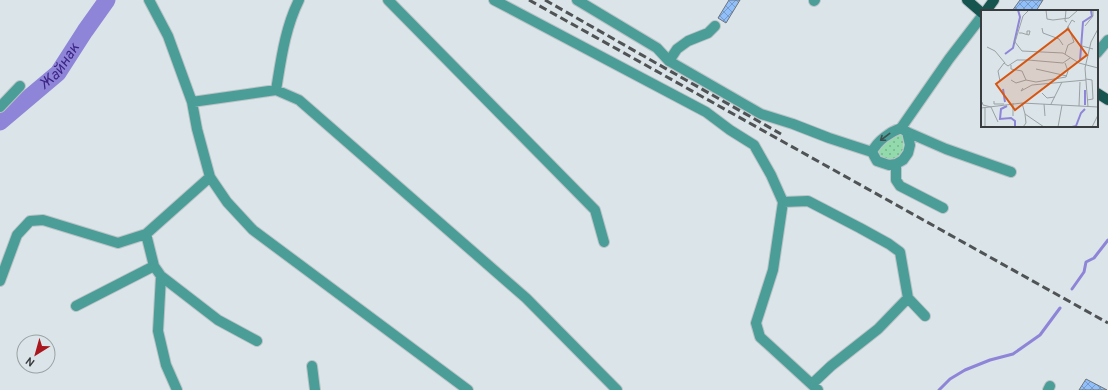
<svg xmlns="http://www.w3.org/2000/svg" width="1108" height="390" viewBox="0 0 1108 390" font-family="Overpass,sans-serif">
<defs>
<pattern id="grass-dots" width="8" height="8" patternUnits="userSpaceOnUse"><rect width="8" height="8" fill="#92daac"/><path d="M2 2h.1M6 6h.1" fill="none" stroke="#78b28d" stroke-width="1.8" stroke-linecap="round"/></pattern>
<pattern id="building-cross-hatch" width="8" height="8" patternUnits="userSpaceOnUse"><rect width="8" height="8" fill="#90bff9"/><path d="M0 0l8 8M0 8l8-8" fill="none" stroke="#779ccb"/></pattern>
</defs>
<rect width="100%" height="100%" fill="#dbe4e8"/>
<path fill="url(#grass-dots)" d="M 896,134 L 902,135 C 905,147 904,150 897,160 L 880,160 L 877,153 L 877,147 Z"/>
<g fill="none" stroke-linecap="round" stroke-linejoin="round">
<path stroke="#8e85d8" stroke-width="3" d="M 1072,289 L 1084,272 L 1086,262 L 1094,258 L 1108,240
M 939,390 L 950,379 L 965,370 L 990,360 L 1013,354 L 1040,335 L 1060,308"/>
<path stroke="#8e85d8" stroke-width="17" id="s1" d="M 0,122 L 58,73 L 85,31 L 107,0"/>
</g>
<path fill="url(#building-cross-hatch)" stroke="#6e7379" d="M 729,0 L 740,0 L 726,23 L 718,18 Z
M 1020,0 L 1043,0 L 1036,11 L 1012,11 Z
M 1086,379 L 1107,390 L 1079,390 Z"/>
<g fill="none" stroke-linecap="round" stroke-linejoin="round">
<defs>
<path id="minor" d="M 149,0 L 168,36 L 192,102 L 197,129 L 210,177 L 227,202 L 253,230 L 468,390
M 388,0 L 595,210 L 604,242
M 494,0 L 706,112 L 730,130 L 754,145 L 771,175 L 783,202 L 773,270 L 756,323 L 760,337 L 818,390
M 577,0 L 657,48 L 669,61 L 761,114 L 793,124 L 829,138 L 872,152 L 877,161 L 889,165 L 896,164 L 903,160 L 908,153 L 910,145 L 907,132 L 901,128 C 890,132 877,141 872,152
M 814,1 L 815,0
M 1097,53 L 1108,40
M 669,61 L 677,49 L 688,41 L 708,33 L 715,26
M 276,90 C 281,60 285,28 299,0
M 192,102 L 276,90 L 299,100 L 526,298 L 617,390
M 0,107 L 20,86
M 901,128 L 949,59 L 982,16
M 907,132 L 946,149 L 1011,172
M 896,164 L 896,180 L 900,186 L 943,208
M 783,202 L 808,201 L 860,228 L 889,244 L 900,252 L 908,298 L 925,316
M 146,234 L 154,266 L 161,276 L 218,320 L 257,341
M 161,276 L 158,331 L 166,365 L 177,390
M 0,281 L 17,235 L 30,221 L 43,220 L 118,243 L 146,234 L 210,177
M 76,306 L 154,266
M 312,366 L 315,390
M 812,384 L 831,366 L 878,329 L 908,298
M 1048,390 L 1050,386"/>
<path id="major" d="M 967,0 L 982,13
M 986,11 L 994,0
M 1097,93 L 1108,100"/>
</defs>
<use href="#minor" stroke="#bbc2c6" stroke-width="12"/>
<use href="#major" stroke="#bbc2c6" stroke-width="12"/>
<use href="#minor" stroke="#4a9e97" stroke-width="10"/>
<use href="#major" stroke="#15544f" stroke-width="10"/>
<path stroke="#4f5355" stroke-width="3" stroke-dasharray="8 4" stroke-linecap="butt" d="M 529,0 L 1108,323
M 545,0 L 781,134"/>
</g>
<defs><path id="oneway-shaft" d="M-6 0H5M1.5-3L5.5 0L1.5 3" fill="none" stroke-width="1.6" stroke-linecap="round" stroke-linejoin="round"/></defs>
<use stroke="#3c5050" href="#oneway-shaft" transform="translate(885 137) rotate(143)"/>
<g text-anchor="middle" dominant-baseline="central" stroke-width="3.5" stroke-linejoin="round" paint-order="stroke">
<g font-size="15" font-style="italic" fill="#3c2485" stroke="#dbe4e8">
<text stroke="none"><textPath href="#s1" startOffset="82">Жайнак</textPath></text>
</g>
</g>
<g transform="translate(981 10)">
<rect width="117" height="117" fill="#dbe4e8"/>
<path fill="none" stroke="#8e85d8" stroke-width="2" d="M 24,44 L 32,38 L 39,7 L 37,0M 99,51 L 102,12 L 111,6 L 110,1M 22,79 L 24,92M 104,80 L 104,95M 26,96 L 20,99 L 19,109 L 30,108 L 34,111 L 34,117M 91,117 L 95,116 L 100,103 L 104,99"/>
<path fill="none" stroke="#9aa1a4" stroke-width="1" d="M 48,0 L 42,6 L 34,32 L 41,41 L 82,43 L 98,53 L 117,58M 65,0 L 66,9 L 72,10 L 88,8 L 97,0M 85,0 L 84,11 L 86,12M 104,16 L 112,6 L 112,0M 61,18 L 62,23 L 78,29 L 82,35M 85,20 L 91,10 L 94,12M 38,23 L 41,23 L 44,24 L 48,25 L 49,21 L 46,21 L 46,24M 6,37 L 14,41 L 24,53M 101,40 L 101,36 L 112,39M 84,44 L 87,35 L 93,32 L 87,16M 30,55 L 30,59 L 41,61 L 45,70 L 55,72 L 85,67 L 87,61 L 84,53M 55,59 L 86,66M 105,69 L 111,70 L 112,89 L 106,90M 30,70 L 35,73 L 45,70M 19,71 L 17,61 L 23,53 L 27,56 L 36,50 L 47,50 L 82,53 L 89,48M 42,78 L 40,81 L 51,75 L 105,70M 61,83 L 66,88 L 74,87M 13,91 L 13,94 L 23,94M 1,92 L 2,95 L 10,97 L 17,112M 32,93 L 32,106M 41,93 L 44,104 L 63,117M 63,94 L 64,106M 70,94 L 81,72M 98,96 L 99,72M 107,97 L 104,58 L 110,32 L 117,19M 0,98 L 41,93 L 117,97M 4,98 L 4,117M 42,117 L 45,113 L 44,104M 77,117 L 81,95M 111,117 L 117,105"/>
<path fill="#d65611" fill-opacity="0.15" stroke="#d65611" stroke-width="2" d="M 87,19 L 106,45 L 34,100 L 15,74 Z"/>
<rect width="117" height="117" fill="none" stroke="#393c3e" stroke-width="2"/>
</g>
<g transform="translate(36 354) rotate(217)"><circle r="19" fill="#dbe4e8" stroke="#9aa1a4"/>
<path d="M0-3L7 15L0 10L-7 15Z" fill="#aa161d"/>
<text y="-6" font-size="11" font-weight="bold" text-anchor="middle" fill="#393c3e">N</text>
</g>
</svg>
